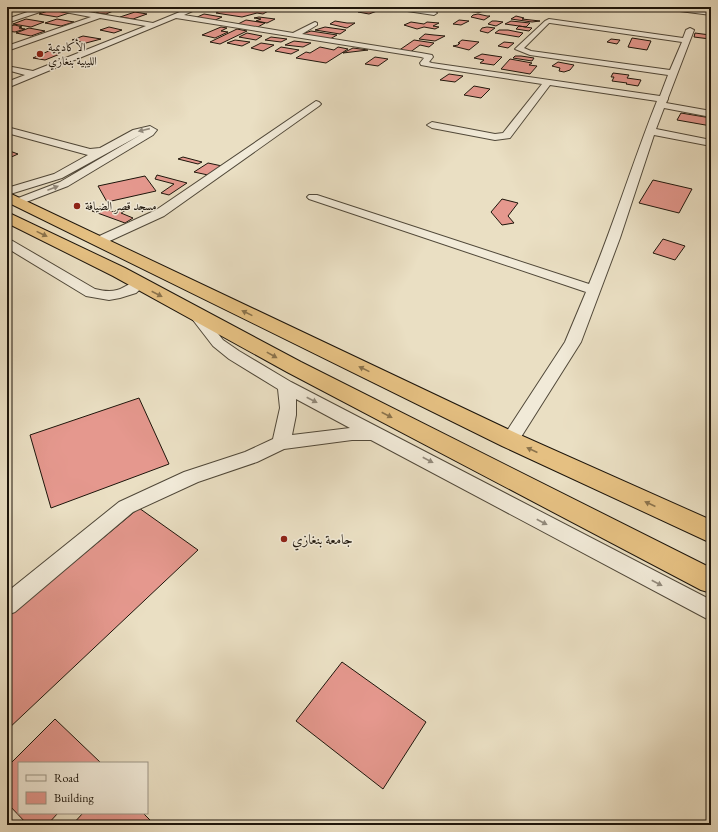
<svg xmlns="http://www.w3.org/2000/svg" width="718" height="832" viewBox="0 0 718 832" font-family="'EB Garamond',Amiri,serif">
<rect width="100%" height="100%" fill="#eadfc3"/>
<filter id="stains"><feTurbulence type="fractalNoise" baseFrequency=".005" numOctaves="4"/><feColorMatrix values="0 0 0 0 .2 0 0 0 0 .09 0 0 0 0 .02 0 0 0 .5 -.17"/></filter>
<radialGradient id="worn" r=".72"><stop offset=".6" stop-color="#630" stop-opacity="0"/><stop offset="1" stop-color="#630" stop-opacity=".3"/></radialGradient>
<path fill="#e5988e" stroke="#1d150b" d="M 95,7 L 106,7 L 89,13 L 82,12 Z
M 109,7 L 118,9 L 106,14 L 96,13 Z
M 230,7 L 254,10 L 258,8 L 270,10 L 263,14 L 257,13 L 242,17 L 216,13 L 222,10 L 219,10 L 223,8 Z
M 281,7 L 308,7 L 298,10 L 276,9 Z
M 365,8 L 371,9 L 377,9 L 374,11 L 377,11 L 369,14 L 358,12 Z
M 51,10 L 69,13 L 57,17 L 39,14 Z
M 135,12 L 147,14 L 133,19 L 120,17 Z
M 204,14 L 222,17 L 213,21 L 195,18 Z
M 478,14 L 487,16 L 490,16 L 484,20 L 471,17 L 473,15 Z
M 516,16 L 524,18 L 522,19 L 540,21 L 532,22 L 511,19 Z
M 259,17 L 275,19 L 267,23 L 256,21 L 261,19 L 254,18 Z
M 26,19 L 44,22 L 31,27 L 13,24 Z
M 57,19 L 74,22 L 61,26 L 45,23 Z
M 246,20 L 265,23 L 256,28 L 236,25 Z
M 459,20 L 469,21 L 461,25 L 453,24 Z
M 335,21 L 347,23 L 355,23 L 347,28 L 330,24 Z
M 492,21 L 496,21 L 503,22 L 496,26 L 488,24 Z
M 511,21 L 530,23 L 526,27 L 505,24 Z
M 411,22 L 424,24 L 427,22 L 439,23 L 433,26 L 439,27 L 435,29 L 424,27 L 417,29 L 404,25 Z
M 15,25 L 22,27 L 19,28 L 25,29 L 15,32 L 7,31 L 7,26 Z
M 519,26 L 532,28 L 529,31 L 516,29 Z
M 109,27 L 122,30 L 114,33 L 100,30 Z
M 221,27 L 227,28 L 221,31 L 228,32 L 215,38 L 202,35 Z
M 325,27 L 346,30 L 340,34 L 315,30 Z
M 487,27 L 495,28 L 488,33 L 480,31 L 482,28 Z
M 29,28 L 45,31 L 31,36 L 16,33 Z
M 237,29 L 247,31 L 220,44 L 210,42 Z
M 499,30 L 508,30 L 523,33 L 519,37 L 495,33 Z
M 311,31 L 337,35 L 330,39 L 304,36 L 302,34 Z
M 247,33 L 262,36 L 256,40 L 239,37 Z
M 695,33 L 710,35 L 710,39 L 694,37 Z
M 425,34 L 434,35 L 445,36 L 435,41 L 419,39 Z
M 83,36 L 101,39 L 86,43 L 72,40 Z
M 271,37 L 287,39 L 281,42 L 265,40 Z
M 632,38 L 651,41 L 647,50 L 628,47 Z
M 611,39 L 620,40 L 617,44 L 607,42 Z
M 235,40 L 250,42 L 242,46 L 227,43 Z
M 414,40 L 434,43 L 429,47 L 420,45 L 409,53 L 398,51 Z
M 462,40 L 479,42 L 469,50 L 453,46 L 458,45 L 460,43 L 458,43 Z
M 294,41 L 311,43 L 303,47 L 285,45 Z
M 504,42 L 514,43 L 508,48 L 498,46 Z
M 261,43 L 274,45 L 263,51 L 251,48 Z
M 281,47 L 299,50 L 291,54 L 275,51 Z
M 320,47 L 334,50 L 338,47 L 348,49 L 326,63 L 296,58 L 306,52 L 310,53 Z
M 353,48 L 368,50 L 343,53 Z
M 51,50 L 58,52 L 56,53 L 60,54 L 45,60 L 33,58 Z
M 482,54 L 502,57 L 494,65 L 480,63 L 484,60 L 474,58 Z
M 515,56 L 521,56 L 534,58 L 532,61 L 513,58 Z
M 375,57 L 388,59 L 378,66 L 365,64 Z
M 510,59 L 532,63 L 529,65 L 537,66 L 530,74 L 501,69 Z
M 558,62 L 574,65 L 570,70 L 564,72 L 559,71 L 560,68 L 552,66 Z
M 613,73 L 629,75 L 627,78 L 641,80 L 638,86 L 626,84 L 627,83 L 612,81 L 614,77 L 611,77 Z
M 449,74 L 463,76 L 455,82 L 440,80 Z
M 474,86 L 490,89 L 481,98 L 464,95 Z
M 681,113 L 711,118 L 711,126 L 677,120 Z
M 7,150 L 18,154 L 7,159 Z
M 183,157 L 202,162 L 198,164 L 178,159 Z
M 208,163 L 222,166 L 208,175 L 194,172 Z
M 157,175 L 187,183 L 169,195 L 161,193 L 174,184 L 155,179 Z
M 145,176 L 156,191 L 107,202 L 98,186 Z
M 653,180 L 692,189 L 679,213 L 639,203 Z
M 502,199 L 518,203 L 508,216 L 514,223 L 502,225 L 491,212 Z
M 100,207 L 114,212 L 120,208 L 126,210 L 121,213 L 133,218 L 125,223 L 92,211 Z
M 663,239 L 685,246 L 675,260 L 653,253 Z
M 139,398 L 169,464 L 51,508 L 30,435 Z
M 139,508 L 198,550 L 7,730 L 7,618 Z
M 342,662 L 426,722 L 383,789 L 296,721 Z
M 55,719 L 101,763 L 19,763 L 19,813 L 58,813 L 47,825 L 28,825 L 7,803 L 7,767 Z
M 83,813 L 143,813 L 155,825 L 72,825 Z"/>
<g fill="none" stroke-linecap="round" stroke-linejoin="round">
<defs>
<path id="minor" d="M 42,7 L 59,7 L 153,23 L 192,7 L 201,7 L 184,15 L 293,33 L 315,22 L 317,23 L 317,25 L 302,34 L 421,53 L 432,55 L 433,57 L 429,62 L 432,63 L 660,96 L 668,75 L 530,55 L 515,49 L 545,21 L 549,19 L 683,38 L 686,30 L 690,28 L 694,30 L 668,98 L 668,99 L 666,103 L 711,111 L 711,117 L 664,108 L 656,129 L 711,140 L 711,146 L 654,135 L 620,238 L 581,342 L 516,445 L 510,446 L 504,445 L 501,440 L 565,342 L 586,292 L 309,199 L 307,197 L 309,195 L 317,195 L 589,284 C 614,224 633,161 657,101 L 550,85 L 510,138 L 495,140 L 432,128 L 427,125 L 432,122 L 495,134 L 503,133 L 542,84 L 432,67 L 421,65 L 420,63 L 424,58 L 421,57 L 176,18 L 7,88 L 7,82 L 25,75 L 7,70 L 7,66 L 33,71 L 146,26 L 100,18 L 7,51 L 7,46 L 91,17 L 49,9 L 7,23 L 7,19 ZM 549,23 L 550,23 L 682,42 L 670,70 L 531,51 L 524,48 Z
M 391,7 L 407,7 L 434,11 L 437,13 L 434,15 L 394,9 Z
M 446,7 L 493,7 L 479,12 L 449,9 Z
M 661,7 L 680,7 L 711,11 L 711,15 L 664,9 Z
M 316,101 L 319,102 L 321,104 L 319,106 L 164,216 L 103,244 L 95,244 L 93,241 L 95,238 L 156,210 Z
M 150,126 L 157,130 L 153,135 L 68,186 L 21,204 L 13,204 L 11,202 L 13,200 L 60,182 L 142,134 L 62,178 L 7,195 L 7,188 L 54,174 L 88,155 L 7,133 L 7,127 L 90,149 L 100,148 L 133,130 Z
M 7,239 L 11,240 L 95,289 C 103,291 110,292 117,290 C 127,287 133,279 144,281 L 146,284 L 136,293 L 120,298 L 109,300 L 86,296 L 7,248 Z
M 193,307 L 198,308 L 223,340 L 239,351 L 291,382 L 711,600 L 711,621 L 371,440 L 352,440 L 284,449 L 257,462 L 198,482 L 133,512 L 15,612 L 7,615 L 7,592 L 119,502 L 184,472 L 245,452 L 273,439 L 280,408 L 278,389 L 229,359 L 213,346 L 186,311 L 188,308 ZM 296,399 L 350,428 L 292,435 L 296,415 Z"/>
<path id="highway" d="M 7,192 L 518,434 L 711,520 L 711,543 L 502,446 L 7,202 Z
M 7,212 L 125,268 L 301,362 L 711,568 L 711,593 L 701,590 L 287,372 L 113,276 L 7,223 Z"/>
</defs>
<use href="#minor" stroke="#504839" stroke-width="2"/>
<use href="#highway" stroke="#1d150b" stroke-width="2"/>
<use href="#minor" fill="#f1ead8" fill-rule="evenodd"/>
<use href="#highway" fill="#e5c082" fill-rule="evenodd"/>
</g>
<defs><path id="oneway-solid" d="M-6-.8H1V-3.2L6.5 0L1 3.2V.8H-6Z"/></defs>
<g fill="#928a7c">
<use href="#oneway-solid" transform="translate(144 130) rotate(167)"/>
<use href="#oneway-solid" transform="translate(53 188) rotate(-21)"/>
<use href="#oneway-solid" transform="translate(312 400) rotate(27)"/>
<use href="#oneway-solid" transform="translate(428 460) rotate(28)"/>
<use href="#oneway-solid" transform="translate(542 522) rotate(28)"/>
<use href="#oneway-solid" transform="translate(657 583) rotate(28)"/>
</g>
<g fill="#8b734c">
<use href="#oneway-solid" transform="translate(42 234) rotate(26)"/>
<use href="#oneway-solid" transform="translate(157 294) rotate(27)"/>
<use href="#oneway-solid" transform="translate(247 313) rotate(-154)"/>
<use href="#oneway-solid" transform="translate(272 355) rotate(29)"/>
<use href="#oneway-solid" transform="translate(364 369) rotate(-154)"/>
<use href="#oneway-solid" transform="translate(387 415) rotate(27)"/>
<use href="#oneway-solid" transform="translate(532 450) rotate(-155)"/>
<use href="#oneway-solid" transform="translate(650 504) rotate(-155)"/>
</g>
<g fill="#8f2418" stroke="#f1ead8" stroke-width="1.5">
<circle cx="40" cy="54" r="4"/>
<circle cx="77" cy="206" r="4"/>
<circle cx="284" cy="539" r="4"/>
</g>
<g text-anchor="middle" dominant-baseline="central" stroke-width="3" stroke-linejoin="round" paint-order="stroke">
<g font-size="12" fill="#1d150b" stroke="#f1ead8" text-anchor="start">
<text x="48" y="47">الأكاديمية<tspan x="48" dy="14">الليبية بنغازي</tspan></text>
<text x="85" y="206">مسجد قصر الضيافة</text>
</g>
<g font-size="14" fill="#1d150b" stroke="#f1ead8" text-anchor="start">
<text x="292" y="539">جامعة بنغازي</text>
</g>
</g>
<rect width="718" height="832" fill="none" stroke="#eadfc3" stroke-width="24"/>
<rect x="8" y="8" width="702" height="816" fill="none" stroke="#1d150b" stroke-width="2"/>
<rect x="12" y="12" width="694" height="808" fill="none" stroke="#1d150b"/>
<rect x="18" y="762" width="130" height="52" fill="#f1ead8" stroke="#9c9586"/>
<rect x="26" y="775" width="20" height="6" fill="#f1ead8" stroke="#9c9586"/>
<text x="54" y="782" font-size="12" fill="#1d150b">Road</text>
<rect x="26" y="792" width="20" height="12" fill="#e5988e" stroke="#9c9586"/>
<text x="54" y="802" font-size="12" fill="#1d150b">Building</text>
<rect width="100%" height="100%" filter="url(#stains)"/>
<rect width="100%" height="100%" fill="url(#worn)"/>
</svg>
